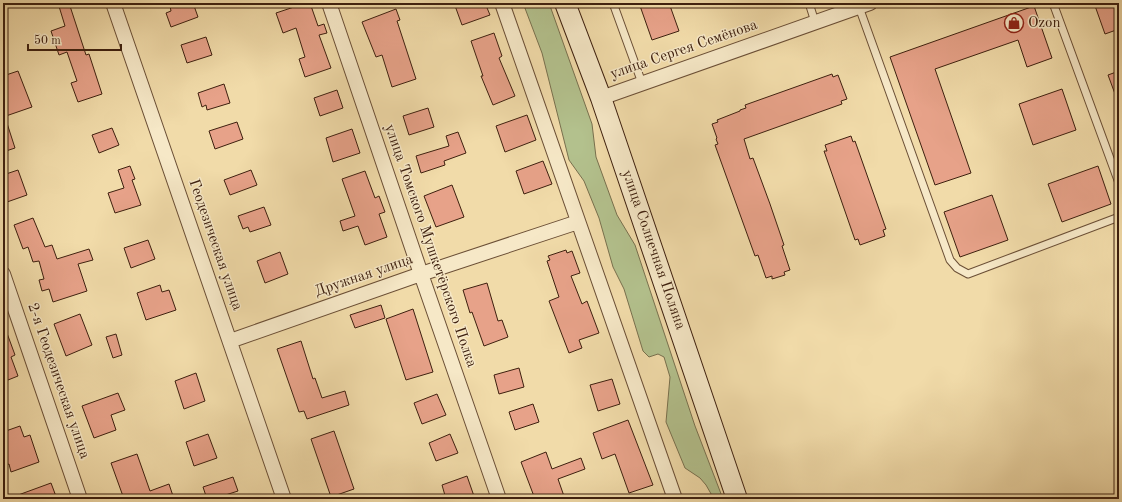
<svg xmlns="http://www.w3.org/2000/svg" width="1122" height="502" viewBox="0 0 1122 502" font-family="'Old Standard TT',serif">
<rect width="100%" height="100%" fill="#f1dba9"/>
<filter id="stains"><feTurbulence type="fractalNoise" baseFrequency=".005" numOctaves="4"/><feColorMatrix values="0 0 0 0 .2 0 0 0 0 .09 0 0 0 0 .02 0 0 0 .5 -.17"/></filter>
<radialGradient id="worn" r=".72"><stop offset=".6" stop-color="#630" stop-opacity="0"/><stop offset="1" stop-color="#630" stop-opacity=".3"/></radialGradient>
<path fill="#b3c18d" stroke="#78704e" d="M 523,3 L 549,3 L 592,124 L 596,157 L 617,215 L 635,245 L 695,426 L 723,499 L 714,499 L 706,485 L 700,478 L 685,468 L 666,422 L 670,377 L 664,357 L 658,354 L 649,357 L 643,351 L 624,289 L 613,267 L 599,218 L 584,181 L 569,160 L 542,53 Z"/>
<path fill="#e7a289" stroke="#3e200f" d="M 58,3 L 69,3 L 86,55 L 89,54 L 102,94 L 78,102 L 71,83 L 77,81 L 67,52 L 59,55 L 51,31 L 65,26 Z
M 179,3 L 193,3 L 198,17 L 171,27 L 166,13 L 171,11 L 170,6 Z
M 306,3 L 310,3 L 318,26 L 324,24 L 327,33 L 319,35 L 331,68 L 305,77 L 299,59 L 305,57 L 296,28 L 283,33 L 276,13 Z
M 454,3 L 485,3 L 490,15 L 462,25 Z
M 639,3 L 669,3 L 679,31 L 652,40 Z
M 1094,3 L 1119,3 L 1119,29 L 1105,34 Z
M 1034,6 L 1052,58 L 1027,67 L 1018,40 L 935,69 L 971,173 L 935,185 L 890,57 Z
M 396,9 L 400,20 L 397,21 L 416,79 L 392,87 L 382,55 L 376,57 L 362,22 Z
M 494,33 L 502,56 L 499,58 L 515,96 L 493,105 L 481,76 L 483,76 L 471,41 Z
M 206,37 L 212,55 L 187,63 L 181,45 Z
M 18,71 L 32,107 L 3,117 L 3,76 Z
M 1119,71 L 1119,102 L 1118,102 L 1108,75 Z
M 832,74 L 833,77 L 838,75 L 847,99 L 841,101 L 842,104 L 744,139 L 750,159 L 753,158 L 770,204 L 784,245 L 782,246 L 790,270 L 784,272 L 785,275 L 772,279 L 772,276 L 766,278 L 758,255 L 755,256 L 715,145 L 718,144 L 716,139 L 717,138 L 712,124 L 718,122 L 717,120 L 740,111 L 740,110 L 746,108 L 745,105 Z
M 224,84 L 230,103 L 207,110 L 206,105 L 202,107 L 198,93 Z
M 1062,89 L 1076,130 L 1033,145 L 1019,104 Z
M 337,90 L 343,108 L 320,116 L 314,98 Z
M 428,108 L 434,127 L 409,135 L 403,116 Z
M 527,115 L 536,140 L 505,152 L 496,126 Z
M 5,117 L 15,148 L 3,152 L 3,118 Z
M 237,122 L 243,139 L 215,149 L 209,131 Z
M 112,128 L 119,145 L 99,153 L 92,135 Z
M 352,129 L 360,153 L 333,162 L 326,138 Z
M 458,132 L 466,153 L 444,161 L 445,165 L 421,173 L 416,156 L 449,146 L 446,136 Z
M 851,136 L 853,142 L 855,141 L 886,229 L 883,230 L 885,236 L 860,245 L 858,239 L 855,240 L 824,151 L 827,151 L 825,145 Z
M 543,161 L 552,184 L 524,194 L 516,171 Z
M 130,166 L 135,179 L 132,180 L 141,205 L 115,213 L 108,193 L 124,188 L 118,170 Z
M 1098,166 L 1111,204 L 1062,222 L 1048,184 Z
M 18,170 L 27,195 L 7,202 L 3,190 L 3,175 Z
M 251,170 L 257,185 L 230,195 L 224,180 Z
M 365,171 L 375,198 L 379,196 L 385,212 L 379,214 L 387,237 L 365,245 L 358,226 L 343,231 L 340,221 L 355,216 L 342,179 Z
M 452,185 L 464,217 L 436,227 L 424,196 Z
M 992,195 L 1008,240 L 960,257 L 944,212 Z
M 264,207 L 271,225 L 250,232 L 248,227 L 243,229 L 238,216 Z
M 33,218 L 45,247 L 52,245 L 57,259 L 89,249 L 93,260 L 78,264 L 87,291 L 53,302 L 49,289 L 42,291 L 39,280 L 44,279 L 39,261 L 33,262 L 28,247 L 23,249 L 14,225 Z
M 148,240 L 155,259 L 131,268 L 124,248 Z
M 566,250 L 567,253 L 572,251 L 580,273 L 571,276 L 582,304 L 587,301 L 599,333 L 579,340 L 582,348 L 569,353 L 549,301 L 559,297 L 547,261 L 550,260 L 548,256 Z
M 280,252 L 288,274 L 265,283 L 257,261 Z
M 487,283 L 498,321 L 502,320 L 508,337 L 484,346 L 472,312 L 470,313 L 463,290 Z
M 160,285 L 162,292 L 169,290 L 176,310 L 146,320 L 137,293 Z
M 381,305 L 385,318 L 355,328 L 350,315 Z
M 413,309 L 433,372 L 406,380 L 386,319 Z
M 80,314 L 92,345 L 66,356 L 54,324 Z
M 3,325 L 4,325 L 15,355 L 11,357 L 18,376 L 3,382 Z
M 116,334 L 122,355 L 113,358 L 106,337 Z
M 301,341 L 313,379 L 315,378 L 322,398 L 345,391 L 349,405 L 307,419 L 304,411 L 299,412 L 277,349 Z
M 519,368 L 524,387 L 499,394 L 494,375 Z
M 196,373 L 205,401 L 184,409 L 175,381 Z
M 612,379 L 620,404 L 598,411 L 590,385 Z
M 118,393 L 125,410 L 111,415 L 116,430 L 94,438 L 82,406 Z
M 437,394 L 446,415 L 422,424 L 414,403 Z
M 533,404 L 539,422 L 515,430 L 509,412 Z
M 628,420 L 653,485 L 629,493 L 615,454 L 602,459 L 593,433 Z
M 20,426 L 24,437 L 30,435 L 39,462 L 11,472 L 9,464 L 3,466 L 3,432 Z
M 334,431 L 354,489 L 331,497 L 311,439 Z
M 208,434 L 217,458 L 194,466 L 186,442 Z
M 450,434 L 458,453 L 436,461 L 429,443 Z
M 546,452 L 552,469 L 581,458 L 585,469 L 558,479 L 565,499 L 535,499 L 521,462 Z
M 137,454 L 150,491 L 169,484 L 173,496 L 164,499 L 124,499 L 111,463 Z
M 467,476 L 475,499 L 446,499 L 442,485 Z
M 233,477 L 238,491 L 213,499 L 207,499 L 203,487 Z
M 51,483 L 57,499 L 10,499 L 10,498 Z"/>
<g fill="none" stroke-linecap="round" stroke-linejoin="round">
<defs>
<path id="lane" d="M 613,3 L 642,83
M 809,3 L 815,22
M 1053,3 L 1119,183
M 859,7 L 950,260 L 957,268 L 968,274 L 1119,217"/>
<path id="street" d="M 113,3 L 284,499
M 329,3 L 421,274 L 499,499
M 502,3 L 675,499
M 601,98 L 870,3
M 3,274 L 80,499
M 230,341 L 421,274 L 578,222"/>
<path id="secondary" d="M 565,3 L 601,98 L 737,499"/>
</defs>
<use href="#lane" stroke="#6b4f36" stroke-width="9"/>
<use href="#street" stroke="#6b4f36" stroke-width="16"/>
<use href="#secondary" stroke="#3e200f" stroke-width="22"/>
<use href="#lane" stroke="#f6e8c7" stroke-width="7"/>
<use href="#street" stroke="#f6e8c7" stroke-width="14"/>
<use href="#secondary" stroke="#f6e8c7" stroke-width="20"/>
</g>
<defs>
<symbol id="shop-ring" viewBox="-11 -11 22 22"><circle r="9.5" fill="#f6e8c7" stroke="#8f2418" stroke-width="1.5"/><path d="M-5-2.5h2.3a2.7 3.5 0 0 1 5.4 0H5L5.5 6h-11ZM-1.5-2.5h3a1.5 2.3 0 0 0-3 0Z" fill="#8f2418"/></symbol>
</defs>
<g fill-rule="evenodd">
<use href="#shop-ring" x="1003" y="12" width="22" height="22"/>
</g>
<g text-anchor="middle" dominant-baseline="central" stroke-width="3" stroke-linejoin="round" paint-order="stroke">
<g font-size="15" fill="#3e200f" stroke="#f6e8c7" text-anchor="start">
<text x="1028" y="23">Ozon</text>
</g>
<g font-size="15" fill="#3e200f" stroke="#f6e8c7">
<text transform="translate(684 50) rotate(-19)">улица Сергея Семёнова</text>
<text transform="translate(215 245) rotate(71)">Геодезическая улица</text>
<text transform="translate(430 246) rotate(71)">улица Томского Мушкетёрского Полка</text>
<text transform="translate(653 250) rotate(71)">улица Солнечная Поляна</text>
<text transform="translate(364 276) rotate(-19)">Дружная улица</text>
<text transform="translate(58 381) rotate(71)">2-я Геодезическая улица</text>
</g>
</g>
<rect width="1122" height="502" fill="none" stroke="#f1dba9" stroke-width="16"/>
<rect x="4" y="4" width="1114" height="494" fill="none" stroke="#3e200f" stroke-width="2"/>
<rect x="8" y="8" width="1106" height="486" fill="none" stroke="#3e200f"/>
<path d="M28 44v6h93v-6" fill="none" stroke="#3e200f" stroke-width="2"/>
<text x="34" y="44" font-size="12" fill="#3e200f" stroke="#f6e8c7" stroke-width="3" paint-order="stroke">50 m</text>
<rect width="100%" height="100%" filter="url(#stains)"/>
<rect width="100%" height="100%" fill="url(#worn)"/>
</svg>
